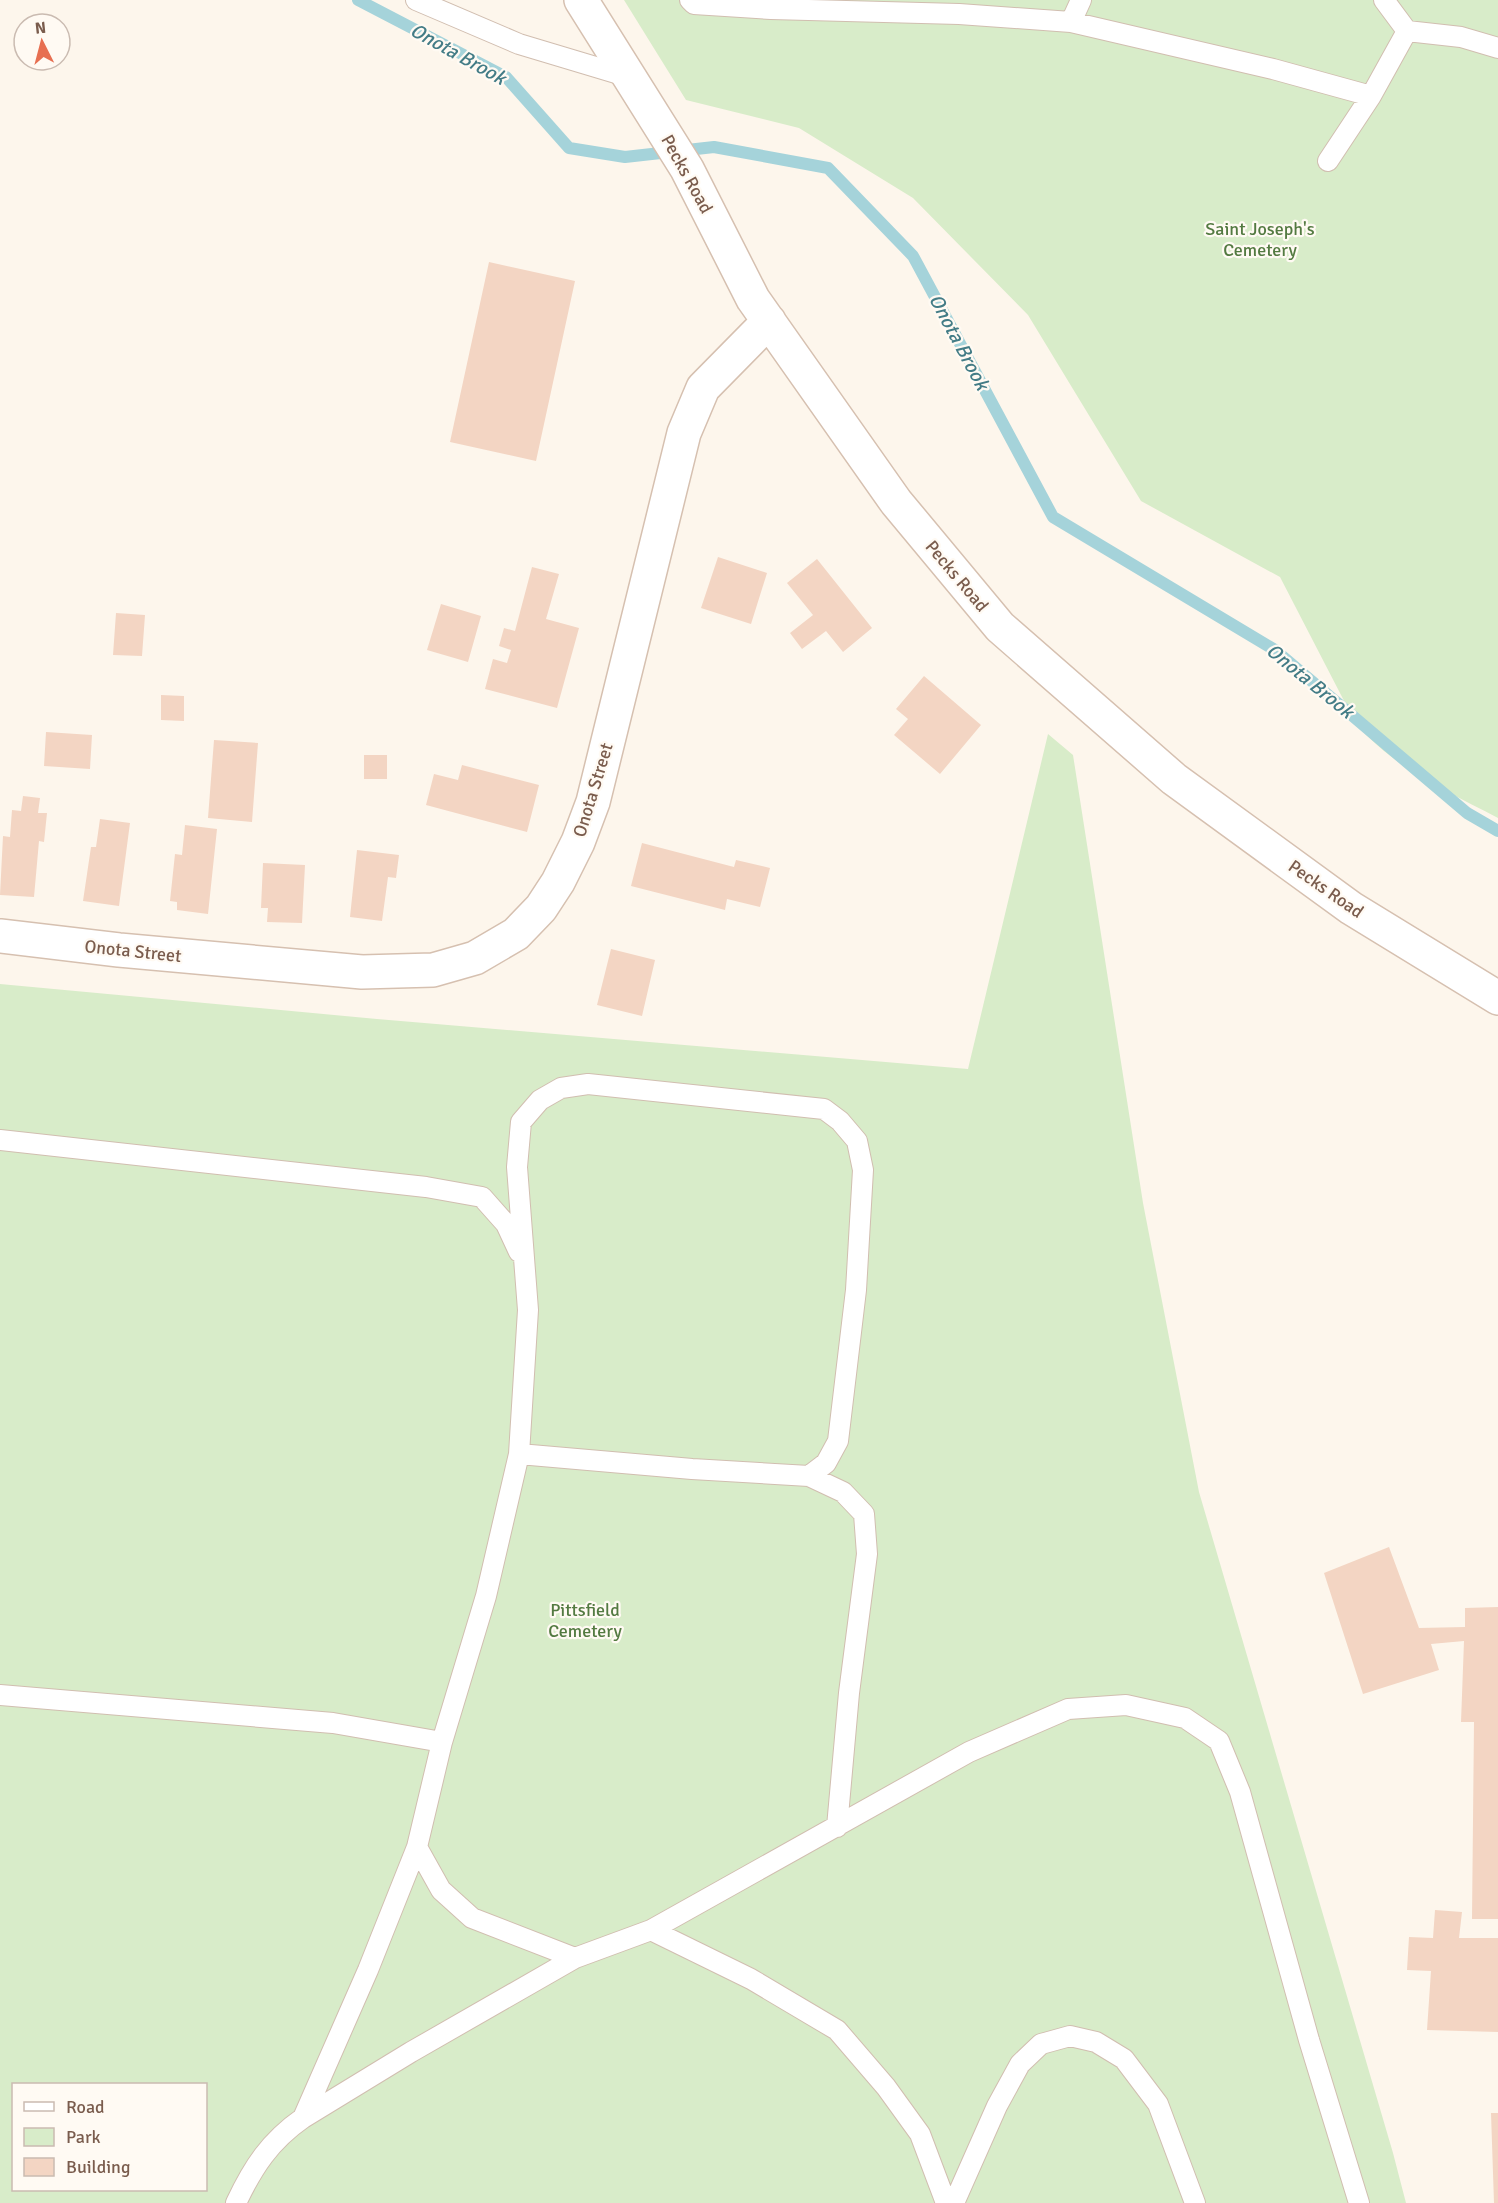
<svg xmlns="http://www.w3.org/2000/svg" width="1498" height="2203" viewBox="0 0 1498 2203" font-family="Signika,sans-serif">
<rect width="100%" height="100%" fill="#fdf6ec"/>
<path fill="#d8ecc9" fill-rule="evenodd" d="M 624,0 L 1498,0 L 1498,818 C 1445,790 1397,770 1356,724 L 1280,577 L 1141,501 L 1028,315 L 913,198 L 799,128 L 686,100 Z
M 1048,734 L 1073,755 L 1143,1203 L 1199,1492 L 1393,2153 L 1406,2203 L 0,2203 L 0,984 L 377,1019 L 968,1069 ZM 14,2084 L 206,2084 L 206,2190 L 14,2190 Z"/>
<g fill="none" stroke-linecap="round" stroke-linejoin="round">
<path stroke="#a5d3da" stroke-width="12" d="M 358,0 L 506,77 L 569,148 L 625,157 L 714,147 L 828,168 L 913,256 L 1053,517 L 1275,650 L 1467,813 L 1498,831"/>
</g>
<path fill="#f3d5c3" d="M 489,262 L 575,281 L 536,461 L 450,442 Z
M 718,557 L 767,573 L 751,624 L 701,608 Z
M 817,559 L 872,628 L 843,652 L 826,631 L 802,649 L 790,633 L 813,615 L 787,583 Z
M 532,567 L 559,574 L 546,619 L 579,628 L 557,708 L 485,689 L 493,659 L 507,663 L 511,650 L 499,646 L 504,628 L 515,631 Z
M 441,604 L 481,616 L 468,662 L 427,650 Z
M 116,613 L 145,615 L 142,656 L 113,655 Z
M 924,676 L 981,725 L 940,774 L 894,735 L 908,719 L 896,709 Z
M 161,695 L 184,696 L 184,721 L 161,720 Z
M 46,732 L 92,735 L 90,769 L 44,766 Z
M 214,740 L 258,743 L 252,822 L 208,818 Z
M 364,755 L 387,755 L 387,779 L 364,779 Z
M 462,765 L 539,785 L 527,832 L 426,805 L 434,774 L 458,780 Z
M 23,796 L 40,798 L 38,813 L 47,813 L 44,842 L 39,841 L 34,897 L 0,895 L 3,836 L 10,837 L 12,810 L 21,811 Z
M 100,819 L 130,823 L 119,906 L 83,901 L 91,847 L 96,847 Z
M 185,825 L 217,829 L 208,914 L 177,910 L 177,902 L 170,901 L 175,854 L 182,855 Z
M 642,843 L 734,867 L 736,860 L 770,868 L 760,907 L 727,899 L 725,910 L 631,886 Z
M 357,850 L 399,855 L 396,878 L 388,877 L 382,921 L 350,917 Z
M 263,863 L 305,865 L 302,923 L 267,922 L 268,908 L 261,908 Z
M 611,949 L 655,960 L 642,1016 L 597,1005 Z
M 1389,1547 L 1419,1628 L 1465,1627 L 1465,1608 L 1498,1607 L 1498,1919 L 1472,1919 L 1474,1722 L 1461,1722 L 1464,1641 L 1431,1644 L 1439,1670 L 1363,1694 L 1324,1573 Z
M 1435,1910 L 1462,1912 L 1459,1938 L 1498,1938 L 1498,2032 L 1427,2030 L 1431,1971 L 1407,1970 L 1409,1937 L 1433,1938 Z
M 1491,2113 L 1498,2113 L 1498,2203 L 1494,2203 Z"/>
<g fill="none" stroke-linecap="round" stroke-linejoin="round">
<defs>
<path id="lane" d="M 416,0 L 519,44 L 629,77
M 690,0 L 694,4 L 771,9 L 959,14 L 1071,22 L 1081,0
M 1071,22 L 1273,69 L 1371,96 L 1407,31 L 1384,0
M 1407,31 L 1461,37 L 1498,48
M 1328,161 L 1371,96
M 0,1140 L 426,1187 L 482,1197 L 506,1224 L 519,1252
M 809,1476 L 843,1492 L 864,1514 L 867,1554 L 849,1693 L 837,1827
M 0,1695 L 333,1723 L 442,1742 L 486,1596 L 519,1454 L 528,1310 L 517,1167 L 521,1122 L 540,1100 L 561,1088 L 588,1084 L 824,1109 L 840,1121 L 857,1141 L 863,1170 L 856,1290 L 838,1441 L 826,1463 L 809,1476 L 692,1469 L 519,1454
M 417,1847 L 441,1890 L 472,1918 L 575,1958
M 651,1930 L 751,1979 L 837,2030 L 886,2087 L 920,2134 L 946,2203
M 303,2118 L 411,2052 L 575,1958 L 651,1930 L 969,1752 L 1068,1709 L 1126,1705 L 1185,1718 L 1219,1741 L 1240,1792 L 1309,2040 L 1359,2203
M 236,2203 C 253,2167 270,2141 303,2118 L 368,1970 L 417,1847 L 442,1742
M 954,2203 L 997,2106 L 1020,2064 L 1041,2044 L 1070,2036 L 1096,2042 L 1124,2059 L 1158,2104 L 1195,2203"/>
<path id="secondary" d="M 581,0 L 687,169 L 753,299 L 896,502 L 1000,627 L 1174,779 L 1351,908 L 1498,998
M 0,936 L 119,950 L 362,972 L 433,970 L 475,958 L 516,934 L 541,908 L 558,882 L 578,842 L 593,802 L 684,433 L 703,388 L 769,321"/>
</defs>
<use href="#lane" stroke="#d1beb0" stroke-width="22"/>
<use href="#secondary" stroke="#d6c0b0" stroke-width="36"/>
<use href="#lane" stroke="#fff" stroke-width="20"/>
<use href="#secondary" stroke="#fff" stroke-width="33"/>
</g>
<g text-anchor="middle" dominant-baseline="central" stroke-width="4.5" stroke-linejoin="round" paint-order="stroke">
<g font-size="18" fill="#7a5c4d" stroke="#fffaf3">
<text transform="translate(687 174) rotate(61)">Pecks Road</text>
<text transform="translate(957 576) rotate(50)">Pecks Road</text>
<text transform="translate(593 790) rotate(-73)">Onota Street</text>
<text transform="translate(1326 889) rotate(35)">Pecks Road</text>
<text transform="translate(133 951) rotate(6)">Onota Street</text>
</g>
<g font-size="18" fill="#537a41" stroke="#fffaf3">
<text x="1260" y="229">Saint Joseph's<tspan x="1260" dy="21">Cemetery</tspan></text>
<text x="585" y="1610">Pittsfield<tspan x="585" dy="21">Cemetery</tspan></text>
</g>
<g font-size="20" font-style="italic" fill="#437c86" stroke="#fffaf3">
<text transform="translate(458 54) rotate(29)">Onota Brook</text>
<text transform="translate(959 342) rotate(62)">Onota Brook</text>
<text transform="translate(1310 681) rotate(39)">Onota Brook</text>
</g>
</g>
<rect x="12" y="2083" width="195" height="108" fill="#fffaf3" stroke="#cabbb1" stroke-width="1.5"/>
<rect x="24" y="2102" width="30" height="9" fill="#ffffff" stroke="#cabbb1" stroke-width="1.5"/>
<text x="66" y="2113" font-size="18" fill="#7a5c4d">Road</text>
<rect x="24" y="2128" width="30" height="18" fill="#d8ecc9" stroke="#cabbb1" stroke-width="1.5"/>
<text x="66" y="2143" font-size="18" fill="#7a5c4d">Park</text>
<rect x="24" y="2158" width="30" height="18" fill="#f3d5c3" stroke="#cabbb1" stroke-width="1.5"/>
<text x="66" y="2173" font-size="18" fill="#7a5c4d">Building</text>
<g transform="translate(42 42) rotate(354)"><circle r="28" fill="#fffaf3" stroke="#cabbb1" stroke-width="1.5"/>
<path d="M0-4.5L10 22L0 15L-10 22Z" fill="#e76f51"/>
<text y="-9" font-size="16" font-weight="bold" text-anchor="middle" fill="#7a5c4d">N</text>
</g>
</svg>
